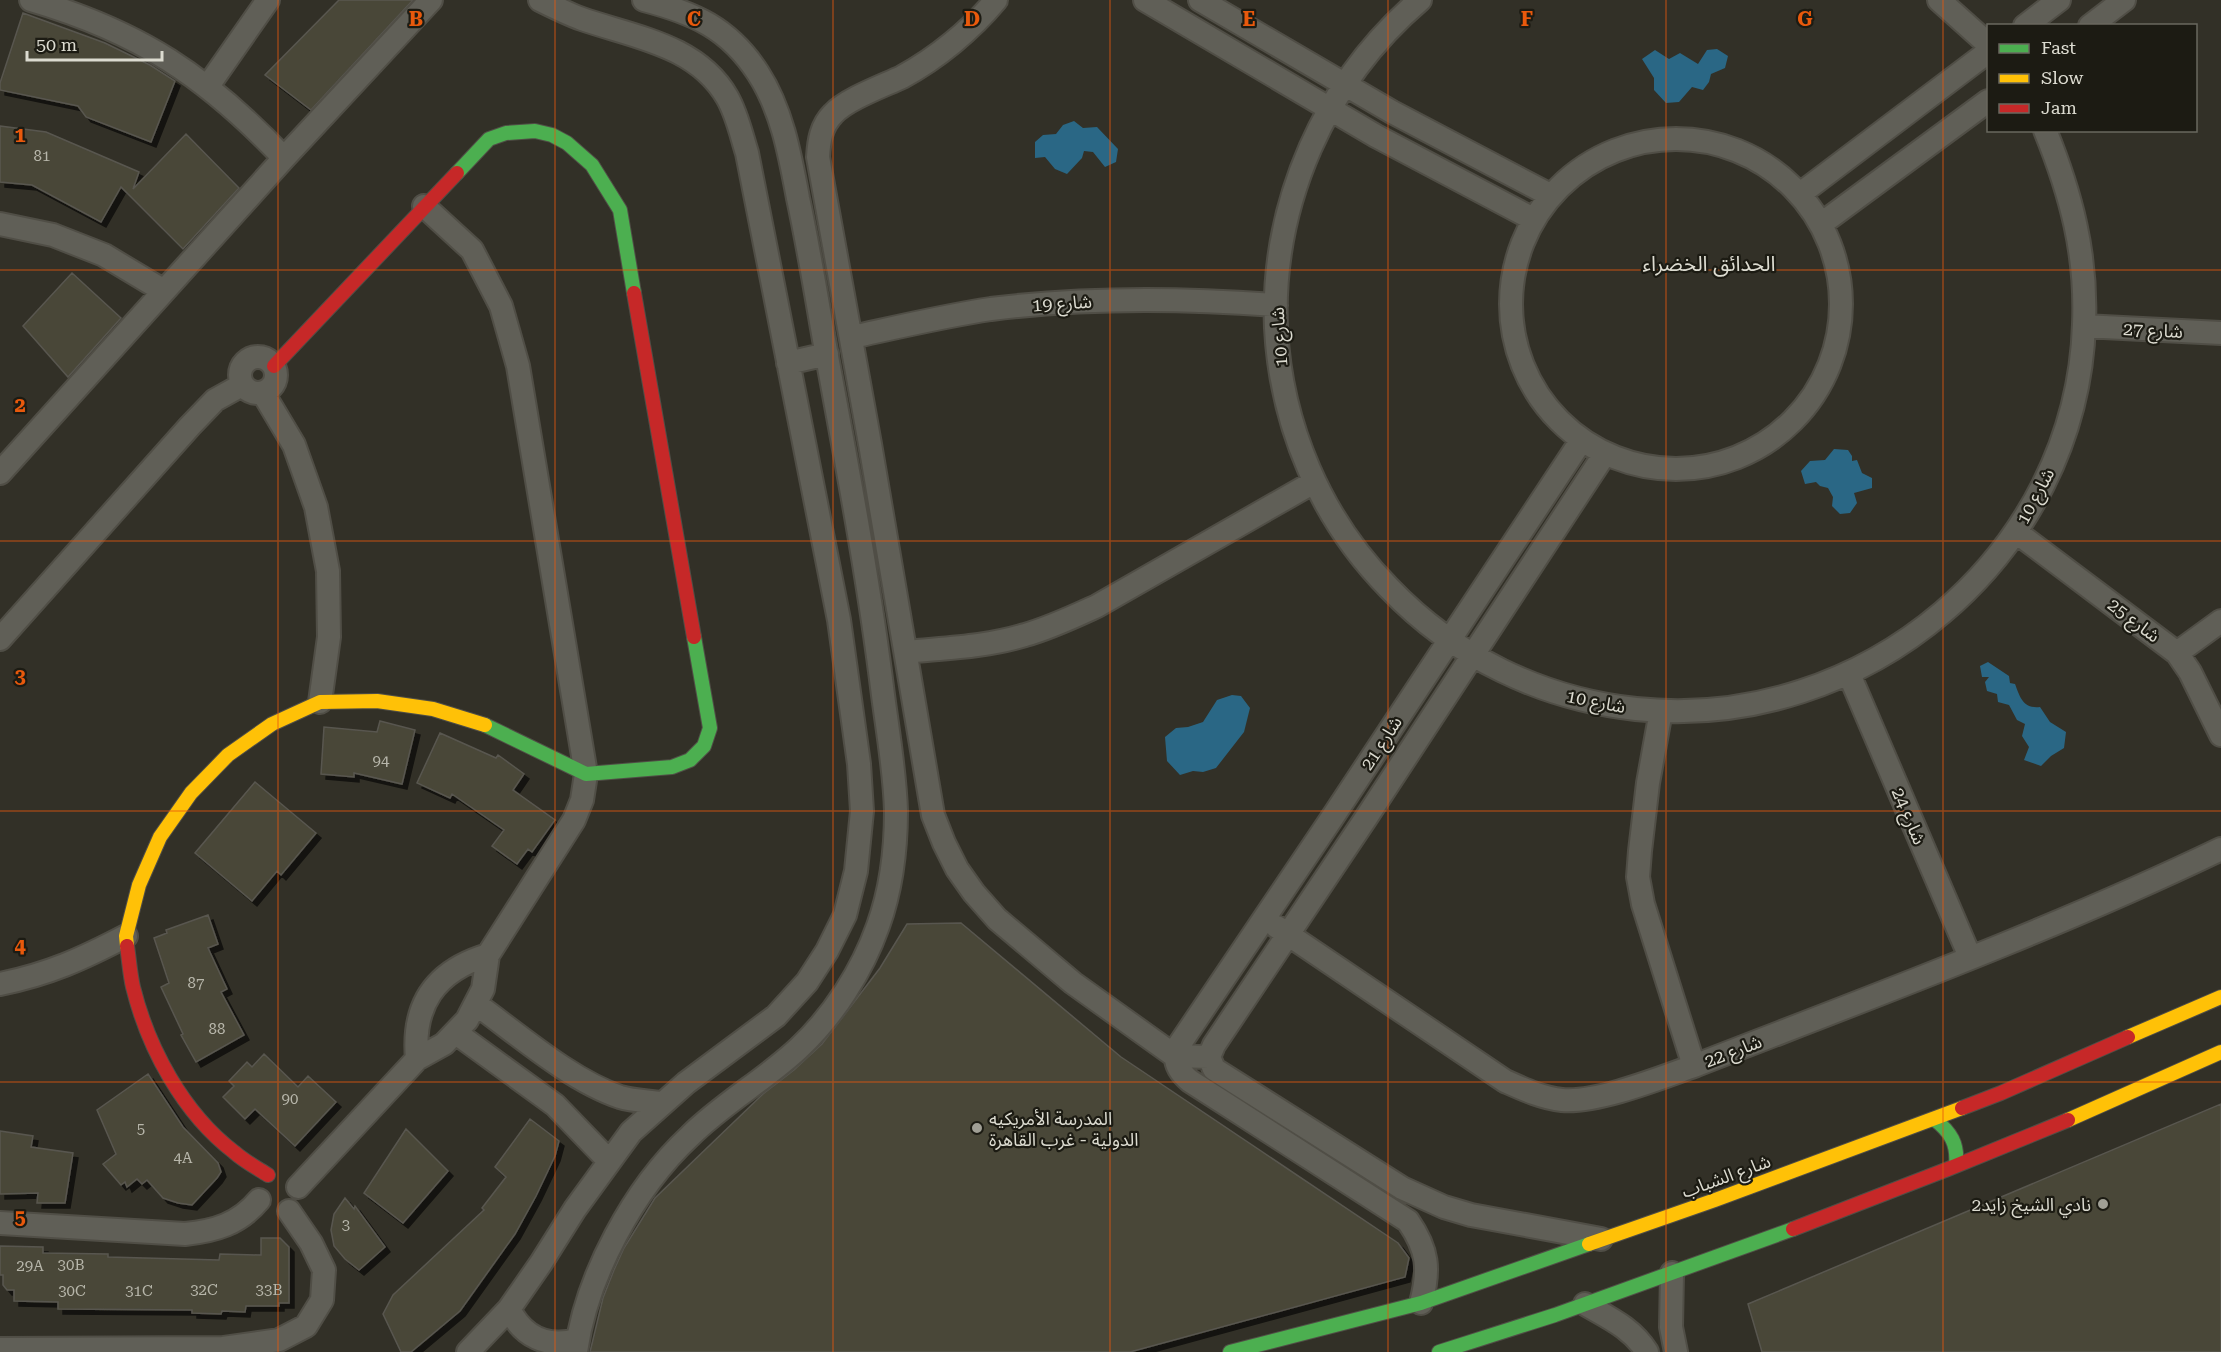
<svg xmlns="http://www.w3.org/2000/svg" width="2221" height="1352" viewBox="0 0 2221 1352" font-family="'Roboto Serif','Noto Sans Arabic',serif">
<defs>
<filter id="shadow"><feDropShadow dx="5" dy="5" stdDeviation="0" flood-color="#0009"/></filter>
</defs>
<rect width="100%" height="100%" fill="#323027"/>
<path fill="#2a6785" d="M 1717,49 L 1728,56 L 1725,68 L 1711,74 L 1709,82 L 1703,90 L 1692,87 L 1679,102 L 1666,103 L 1654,90 L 1654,78 L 1642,59 L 1655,50 L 1669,59 L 1680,53 L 1698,64 L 1707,50 Z
M 1074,121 L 1083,128 L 1097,127 L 1118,149 L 1116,162 L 1105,167 L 1093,152 L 1084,151 L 1082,158 L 1067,174 L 1055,169 L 1045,157 L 1035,158 L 1035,142 L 1043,135 L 1056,134 L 1063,125 Z
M 1834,449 L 1848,450 L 1852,456 L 1852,461 L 1857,460 L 1862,473 L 1872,478 L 1872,488 L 1854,493 L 1857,503 L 1850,513 L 1840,514 L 1832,506 L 1833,497 L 1828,488 L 1820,486 L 1816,482 L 1805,484 L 1801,471 L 1810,461 L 1825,460 Z
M 1988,662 L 2009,676 L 2010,683 L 2015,684 C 2020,697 2023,709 2040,707 L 2050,722 L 2066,732 L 2064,748 L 2051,756 L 2041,766 L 2024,760 L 2029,747 L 2022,736 L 2025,724 L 2017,720 L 2009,705 L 1998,702 L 1997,694 L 1987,691 L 1985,682 L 1989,677 L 1982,677 L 1980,666 Z
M 1232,695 L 1241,696 L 1250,708 L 1244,732 L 1216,768 L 1203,772 L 1193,771 L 1180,775 L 1167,761 L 1165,737 L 1176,728 L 1188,727 L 1203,722 L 1217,700 Z"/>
<path fill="#484639" stroke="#59574f" stroke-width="1.5" filter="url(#shadow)" d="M 339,0 L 413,0 L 311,110 L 265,75 Z
M 23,13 L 105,43 L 150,65 L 175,81 L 151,142 L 86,117 L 78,106 L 0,90 L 0,83 Z
M 0,126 L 46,132 L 139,172 L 133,189 L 186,134 L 239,188 L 183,249 L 121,187 L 101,222 L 32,185 L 0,182 Z
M 72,273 L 121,318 L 68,377 L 23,326 Z
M 380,721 L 415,730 L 402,784 L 354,773 L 354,777 L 321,774 L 324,727 L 377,732 Z
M 440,733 L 496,758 L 498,755 L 524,774 L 513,790 L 555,820 L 532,852 L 528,849 L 517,864 L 492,846 L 504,830 L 452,794 L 450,798 L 417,783 Z
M 255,782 L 316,833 L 281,875 L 277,871 L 252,901 L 195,853 Z
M 208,915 L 218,944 L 208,948 L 227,989 L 221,992 L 244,1035 L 196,1062 L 181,1035 L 183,1034 L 161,987 L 169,983 L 154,938 L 167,933 L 166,930 Z
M 961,923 L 1121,1057 L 1398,1243 L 1409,1258 L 1405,1277 L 1130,1352 L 590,1352 L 603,1298 L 614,1270 L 624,1248 L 655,1198 L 763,1094 L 794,1070 L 822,1044 L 880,968 L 907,924 Z
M 264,1054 L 298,1087 L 308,1076 L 336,1102 L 295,1146 L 255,1109 L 245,1119 L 223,1097 L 234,1086 L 229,1081 L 247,1062 L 252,1067 Z
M 148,1074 L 183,1127 L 218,1163 L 221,1172 L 217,1178 L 192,1205 L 178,1203 L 163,1198 L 147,1180 L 142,1184 L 137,1179 L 127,1187 L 125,1182 L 121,1185 L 103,1164 L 116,1154 L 97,1110 Z
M 2221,1104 L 2221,1352 L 1762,1352 L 1748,1304 Z
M 530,1119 L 559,1141 L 555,1156 L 536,1196 L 515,1234 L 460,1311 L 411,1352 L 401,1352 L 383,1314 L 393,1295 L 484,1210 L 482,1208 L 506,1177 L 495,1167 Z
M 406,1129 L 448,1171 L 403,1223 L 364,1193 Z
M 0,1131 L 33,1136 L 31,1147 L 73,1153 L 65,1203 L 37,1203 L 38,1193 L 0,1194 Z
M 345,1198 L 354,1209 L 355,1206 L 385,1247 L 359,1270 L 345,1259 L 334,1246 L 331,1230 L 334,1214 Z
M 261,1238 L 280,1238 L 289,1247 L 289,1303 L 279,1303 L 279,1306 L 246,1306 L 245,1312 L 222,1311 L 221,1314 L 192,1313 L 192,1310 L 58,1309 L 58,1302 L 14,1301 L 14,1290 L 7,1290 L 3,1285 L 3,1275 L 0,1275 L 0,1246 L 43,1247 L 43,1253 L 108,1254 L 108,1257 L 219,1260 L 220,1254 L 261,1255 Z"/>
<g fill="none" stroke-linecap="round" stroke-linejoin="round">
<defs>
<path id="street" d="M 31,0 C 140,32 206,76 284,158
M 996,0 C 971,30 937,58 902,77 C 883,86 847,99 833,114 C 821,126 819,141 818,157 L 870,444 L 933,815 L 944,843 L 957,869 L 974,893 L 997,919 L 1073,983 L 1175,1056 L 1209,1057
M 1145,0 L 1376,136 L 1533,219
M 1200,0 L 1392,112 L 1550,195
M 1420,0 C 1325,81 1271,203 1276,328 C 1281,426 1321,519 1389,588 C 1455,657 1542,699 1636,709 C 1864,733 2077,555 2084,324 C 2087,254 2071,194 2045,130
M 1939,0 L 1988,44
M 2025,26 L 2059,0
M 2090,26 L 2124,0
M 208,86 L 268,0
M1511 304a165 165 0 1 1 330 0a165 165 0 1 1-330 0Z
M 1800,194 L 1988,52
M 0,224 L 53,235 L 104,255 L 164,291
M 1821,224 L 1988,101
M 2084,326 L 2221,333
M 852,337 C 898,327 944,316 991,309 C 1086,297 1180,298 1276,305
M240 375a18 18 0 1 1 36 0a18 18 0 1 1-36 0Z
M 788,363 L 827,354
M 263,393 L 294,445 L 316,507 L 328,571 L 329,637 L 320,702
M 0,473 L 284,158 L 431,0
M 2016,532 L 2177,653 L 2190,672 L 2221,735
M 0,639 L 190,426 L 215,400 L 242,385
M 906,652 C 945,648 986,647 1025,635 C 1050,628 1073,617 1097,606 L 1314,482
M 2177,653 L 2221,621
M 1849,674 L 1970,957
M 1661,711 L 1648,783 L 1640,851 L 1638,877 L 1643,904 L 1694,1066
M 1277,927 L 1505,1081 C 1523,1089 1542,1098 1562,1100 C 1598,1103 1660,1078 1694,1066 C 1871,997 2050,931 2221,849
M 0,984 C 49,974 82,959 126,936
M 476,1004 C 519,1035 570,1080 620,1097 C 633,1101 648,1101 661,1103
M 456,1033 L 555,1105 L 609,1161
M 417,1059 C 412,1005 435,971 488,955
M 298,1187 L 417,1059 L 444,1044 L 467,1020 L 483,989 L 488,955 L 574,820 L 582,800 L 586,774 L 518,366 L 501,306 L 472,250 L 424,206
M 0,1223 L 185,1234 C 215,1231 239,1224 259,1200
M 1601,1239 L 1471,1215 L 1444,1207 L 1402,1188 L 1214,1069 L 1209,1057 L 1214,1045 L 1366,818 L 1604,455
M 1672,1273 L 1671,1327 L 1676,1352
M 1421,1303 C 1430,1269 1428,1250 1408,1221 L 1190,1081 C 1178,1071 1172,1060 1179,1045 L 1332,818 L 1581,441
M 1585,1304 C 1609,1318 1632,1328 1647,1352
M 509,1309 C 523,1337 547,1348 577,1340
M 0,1349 L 223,1348 L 279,1340 L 306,1326 L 322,1300 L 324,1270 L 311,1243 L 289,1211
M 468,1352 L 509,1309 L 541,1263 L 575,1209 L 631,1132 L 686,1083 L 776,1016 L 807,982 L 827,951 L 845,915 L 856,871 L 862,811 L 859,764 L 839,620 L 747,153 C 741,134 737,114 727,97 C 697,45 634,37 582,19 C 568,14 554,7 540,0
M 576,1352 C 586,1277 634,1188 690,1136 C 723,1103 765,1080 799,1048 C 834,1015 862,971 878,926 C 891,890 896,849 896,811 C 895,773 888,733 883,695 C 869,580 847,465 826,351 C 817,300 809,249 798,198 C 790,155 782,110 758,73 C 729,28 694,13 644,0"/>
<path id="fast" d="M 457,173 L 489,139 L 506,133 L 535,131 L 552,135 L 567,143 L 592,165 L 620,210 L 634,293
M 485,725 L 586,774 L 672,767 L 690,760 L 704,746 L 710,728 L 694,637
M 1934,1119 C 1951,1132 1958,1144 1956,1165
M 1230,1352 L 1421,1303 L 1589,1244
M 1439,1352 L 1555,1315 L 1793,1229"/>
<path id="slow" d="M 127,946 L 126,936 L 139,885 L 160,837 L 191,793 L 228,755 L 272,724 L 320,702 L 377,701 L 433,709 L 485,725
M 2128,1037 L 2221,997
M 2068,1120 L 2221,1052
M 1589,1244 L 1715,1200 L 1962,1108"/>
<path id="jam" d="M 634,293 L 694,637
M 274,366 L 457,173
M 127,946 C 129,959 130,974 133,987 C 148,1048 183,1113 234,1152 C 244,1161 257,1168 268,1175
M 1962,1108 L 2001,1093 L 2128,1037
M 1793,1229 L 1948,1169 L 2068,1120"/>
</defs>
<use href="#street" stroke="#504e46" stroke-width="26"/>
<use href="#fast" stroke="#504e46" stroke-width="16"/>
<use href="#slow" stroke="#504e46" stroke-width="16"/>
<use href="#jam" stroke="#504e46" stroke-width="16"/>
<use href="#street" stroke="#605f57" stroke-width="22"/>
<use href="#fast" stroke="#4caf50" stroke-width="14"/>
<use href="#slow" stroke="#ffc107" stroke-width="14"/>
<use href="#jam" stroke="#c62828" stroke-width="14"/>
</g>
<path fill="none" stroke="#e8590c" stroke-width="1.5" stroke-opacity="0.55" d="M 278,0 L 278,1352M 555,0 L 555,1352M 833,0 L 833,1352M 1110,0 L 1110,1352M 1388,0 L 1388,1352M 1666,0 L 1666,1352M 1943,0 L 1943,1352M 0,270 L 2221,270M 0,541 L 2221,541M 0,811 L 2221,811M 0,1082 L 2221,1082"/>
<g fill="#a09f95" stroke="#1c1b13" stroke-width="2">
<circle cx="977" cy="1128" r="6"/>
<circle cx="2103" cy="1204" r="6"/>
</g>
<g text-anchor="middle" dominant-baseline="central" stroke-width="4.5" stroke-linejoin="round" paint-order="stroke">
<g font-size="15" fill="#b7b6aa">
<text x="42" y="156">81</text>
<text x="381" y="761">94</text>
<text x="196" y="983">87</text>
<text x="217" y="1029">88</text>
<text x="290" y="1099">90</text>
<text x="141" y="1129">5</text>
<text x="183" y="1158">4A</text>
<text x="346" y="1225">3</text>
<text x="71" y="1265">30B</text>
<text x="30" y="1266">29A</text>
<text x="204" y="1290">32C</text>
<text x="269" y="1290">33B</text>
<text x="72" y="1291">30C</text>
<text x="139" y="1291">31C</text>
</g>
<g font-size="18" fill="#dcdbd0" stroke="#1c1b13">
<text transform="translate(1062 303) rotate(-4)">شارع 19</text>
<text transform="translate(2153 330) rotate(3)">شارع 27</text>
<text transform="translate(1279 337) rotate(-94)">شارع 10</text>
<text transform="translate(2035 496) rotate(-62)">شارع 10</text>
<text transform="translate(2134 620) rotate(37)">شارع 25</text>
<text transform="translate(1596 701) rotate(11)">شارع 10</text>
<text transform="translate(1381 743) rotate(-57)">شارع 21</text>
<text transform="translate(1909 816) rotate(67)">شارع 24</text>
<text transform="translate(1733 1051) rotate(-21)">شارع 22</text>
<text transform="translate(1726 1176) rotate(-20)">شارع الشباب</text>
</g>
<g font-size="18" fill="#dcdbd0" stroke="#1c1b13" text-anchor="start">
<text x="989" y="1118">المدرسة الأمريكيه<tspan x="989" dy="21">الدولية - غرب القاهرة</tspan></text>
<text x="2091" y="1204" text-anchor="end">نادي الشيخ زايد2</text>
</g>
<g font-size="21" fill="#dcdbd0" stroke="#1c1b13">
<text x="1709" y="264">الحدائق الخضراء</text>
</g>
</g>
<g font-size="20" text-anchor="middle" font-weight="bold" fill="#e8590c" stroke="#1c1b13" stroke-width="4.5" stroke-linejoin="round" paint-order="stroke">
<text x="416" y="26">B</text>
<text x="694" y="26">C</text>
<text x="972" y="26">D</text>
<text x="1249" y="26">E</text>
<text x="1527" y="26">F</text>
<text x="1805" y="26">G</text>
<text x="20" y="142">1</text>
<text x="20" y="412">2</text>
<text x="20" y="683">3</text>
<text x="20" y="953">4</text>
<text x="20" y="1224">5</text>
</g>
<rect x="1987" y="24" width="210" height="108" fill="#1c1b13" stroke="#69685f" stroke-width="1.5"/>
<rect x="1999" y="44" width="30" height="9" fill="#4caf50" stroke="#69685f" stroke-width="1.5"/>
<text x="2041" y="54" font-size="18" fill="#dcdbd0">Fast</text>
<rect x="1999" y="74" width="30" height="9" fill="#ffc107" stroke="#69685f" stroke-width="1.5"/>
<text x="2041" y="84" font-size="18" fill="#dcdbd0">Slow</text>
<rect x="1999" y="104" width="30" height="9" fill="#c62828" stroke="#69685f" stroke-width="1.5"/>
<text x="2041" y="114" font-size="18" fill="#dcdbd0">Jam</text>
<path d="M27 51v9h135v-9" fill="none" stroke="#dcdbd0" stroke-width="3"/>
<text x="36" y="51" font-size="18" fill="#dcdbd0" stroke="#1c1b13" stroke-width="4.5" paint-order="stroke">50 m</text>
</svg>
